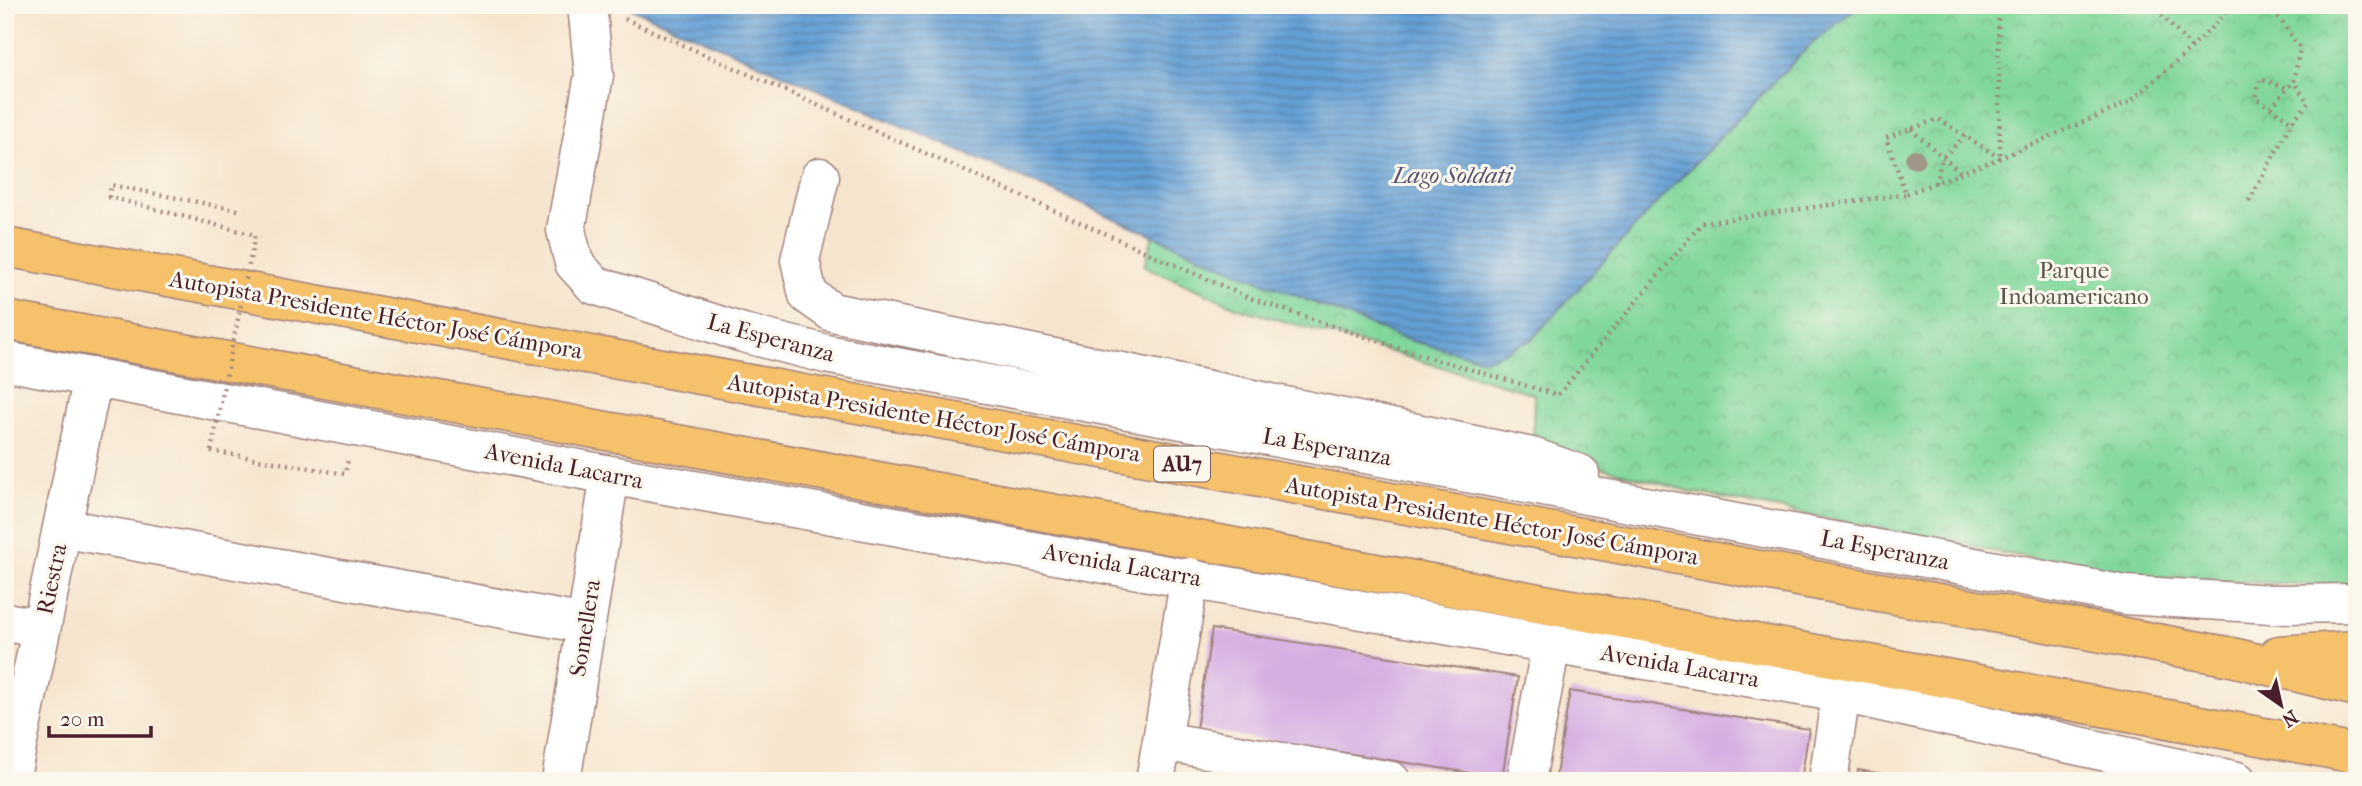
<svg xmlns="http://www.w3.org/2000/svg" width="2362" height="786" viewBox="0 0 2362 786" font-family="'IM FELL French Canon',serif">
<defs>
<pattern id="park-crowns" width="20" height="18" patternUnits="userSpaceOnUse" patternTransform="scale(1.75)"><rect width="20" height="18" fill="#80d79b"/><path d="M2 6a3 3 0 1 1 6 0M12 15a3 3 0 1 1 6 0" fill="none" stroke="#70b886"/></pattern>
<pattern id="water-rules" width="6" height="5" patternUnits="userSpaceOnUse" patternTransform="scale(1.75)"><rect width="6" height="5" fill="#649fd4"/><path d="M0 2.5h6" fill="none" stroke="#5481ac"/></pattern>
</defs>
<rect width="100%" height="100%" fill="#fbf7ec"/>
<filter id="ink" filterUnits="userSpaceOnUse"><feTurbulence type="fractalNoise" baseFrequency=".0143" numOctaves="2"/><feDisplacementMap in="SourceGraphic" scale="14" xChannelSelector="R" yChannelSelector="G"/><feConvolveMatrix kernelMatrix="1 2 1 2 8 2 1 2 1" color-interpolation-filters="sRGB"/></filter>
<filter id="wash" filterUnits="userSpaceOnUse"><feTurbulence type="fractalNoise" baseFrequency=".00686" numOctaves="4" result="noise"/><feDisplacementMap in="SourceGraphic" scale="28" xChannelSelector="R" yChannelSelector="G"/><feGaussianBlur stdDeviation="1.57" result="paint"/><feColorMatrix in="noise" values="0 0 0 0 0 0 0 0 0 0 0 0 0 0 0 0 0 1.4 0 .05"/><feComposite in="paint" operator="in"/></filter>
<g filter="url(#wash)">
<rect width="100%" height="100%" fill="#f6e5ce"/>
<path fill="url(#park-crowns)" stroke="#657b63" stroke-width="2" d="M 1859,5 L 2357,5 L 2357,587 L 2120,576 L 1692,492 L 1533,449 L 1534,394 L 1239,308 L 1144,266 L 1153,235 L 1405,339 L 1486,360 L 1668,191 L 1808,47 Z"/>
<path fill="url(#water-rules)" stroke="#575f80" stroke-width="2" d="M 624,5 L 1859,5 L 1808,47 L 1668,191 L 1531,340 L 1486,360 L 1405,339 L 1242,274 Z"/>
<g id="blocks">
<path fill="#d5afe2" d="M 1212,629 L 1518,677 L 1502,778 L 1196,729 Z
M 1570,691 L 1809,729 L 1801,781 L 1555,781 Z
M 1858,770 L 1916,779 L 1916,781 L 1857,781 Z
M 1186,776 L 1207,779 L 1207,781 L 1185,781 Z"/>
</g>
</g>
<g filter="url(#ink)">
<use href="#blocks" fill-opacity="0" stroke="#a0827c" stroke-width="2"/>
<g fill="none" stroke-linecap="round" stroke-linejoin="round">
<defs>
<path id="minor" d="M 587,5 L 594,75 L 566,230 L 574,263 L 594,285 L 743,333 L 826,354 L 2125,595 L 2271,604 L 2357,603
M 820,177 L 800,260 L 808,295 L 832,312 L 1532,457 L 1580,474
M 5,361 L 610,475 L 1551,644 L 1841,693 L 2237,781
M 62,528 L 585,624
M 5,622 L 41,628
M 1162,741 L 1391,781
M 10,781 L 93,377
M 561,781 L 610,475
M 1155,781 L 1190,577
M 1526,781 L 1551,644
M 1828,781 L 1841,693"/>
<path id="highway" d="M 5,247 L 2232,657 L 2357,687
M 5,320 L 2357,754
M 2279,655 L 2357,650"/>
</defs>
<use href="#minor" stroke="#a0827c" stroke-width="41"/>
<use href="#highway" stroke="#a0827c" stroke-width="41"/>
<path stroke="#a0827c" stroke-width="4.5" stroke-dasharray="2 5" stroke-linecap="butt" d="M 1998,5 L 2000,157
M 2152,5 L 2192,48
M 2270,5 L 2300,48 L 2294,81 L 2288,88 L 2260,79 L 2256,98 L 2292,122 L 2308,103 L 2294,81
M 625,19 L 1247,297 L 1401,349 L 1558,395 L 1702,223 L 1906,194
M 2271,107 L 2288,88
M 1911,129 L 1961,173
M 2000,158 L 1938,119 L 1886,138 L 1906,194 L 2000,158 L 2130,102 L 2192,48 L 2233,5
M 1935,183 L 1943,157 L 1965,136
M 2249,201 L 2292,122
M 238,210 L 111,185 L 109,197 L 255,235
M 211,451 L 345,474 L 348,460"/>
<use href="#minor" stroke="#fff" stroke-width="38"/>
<use href="#highway" stroke="#f5c16b" stroke-width="38"/>
<path stroke="#a0827c" stroke-width="4.5" stroke-dasharray="2 5" stroke-linecap="butt" d="M 211,451 L 255,235"/>
</g>
<circle fill="#a09687" cx="1915" cy="159" r="10"/>
</g>
<g text-anchor="middle" dominant-baseline="central" stroke-width="6" stroke-linejoin="round" paint-order="stroke">
<rect fill="#fbf7ec" stroke="#7f6065" stroke-width="2" x="1154" y="446.5" width="56" height="35" rx="5"/>
<g font-size="21" font-weight="bold" fill="#4a1f2b">
<text x="1182" y="464">AU7</text>
</g>
<g font-size="23" fill="#5a564d" stroke="#fbf7ec">
<text x="2074" y="270">Parque<tspan x="2074" dy="26">Indoamericano</tspan></text>
</g>
<g font-size="23" fill="#4a1f2b" stroke="#fbf7ec">
<text transform="translate(376 315) rotate(10)">Autopista Presidente Héctor José Cámpora</text>
<text transform="translate(771 338) rotate(15)">La Esperanza</text>
<text transform="translate(934 418) rotate(10)">Autopista Presidente Héctor José Cámpora</text>
<text transform="translate(1327 447) rotate(10)">La Esperanza</text>
<text transform="translate(564 466) rotate(11)">Avenida Lacarra</text>
<text transform="translate(1492 521) rotate(10)">Autopista Presidente Héctor José Cámpora</text>
<text transform="translate(1885 550) rotate(11)">La Esperanza</text>
<text transform="translate(1122 565) rotate(10)">Avenida Lacarra</text>
<text transform="translate(52 579) rotate(-78)">Riestra</text>
<text transform="translate(585 628) rotate(-81)">Somellera</text>
<text transform="translate(1680 666) rotate(10)">Avenida Lacarra</text>
</g>
<g font-size="24" font-style="italic" fill="#54526f" stroke="#fbf7ec">
<text x="1452" y="175">Lago Soldati</text>
</g>
</g>
<rect width="2362" height="786" fill="none" stroke="#fbf7ec" stroke-width="28"/>
<g transform="translate(2281 705) rotate(146)" stroke="#fbf7ec" stroke-width="5" paint-order="stroke">
<path d="M0-5L12 26L0 18L-12 26Z" fill="#4a1f2b"/>
<text y="-10" font-size="19" font-weight="bold" text-anchor="middle" fill="#4a1f2b">N</text>
</g>
<path d="M49 726v10h102v-10" fill="none" stroke="#4a1f2b" stroke-width="3.5"/>
<text x="60" y="726" font-size="21" fill="#4a1f2b" stroke="#fbf7ec" stroke-width="5" paint-order="stroke">20 m</text>
</svg>
